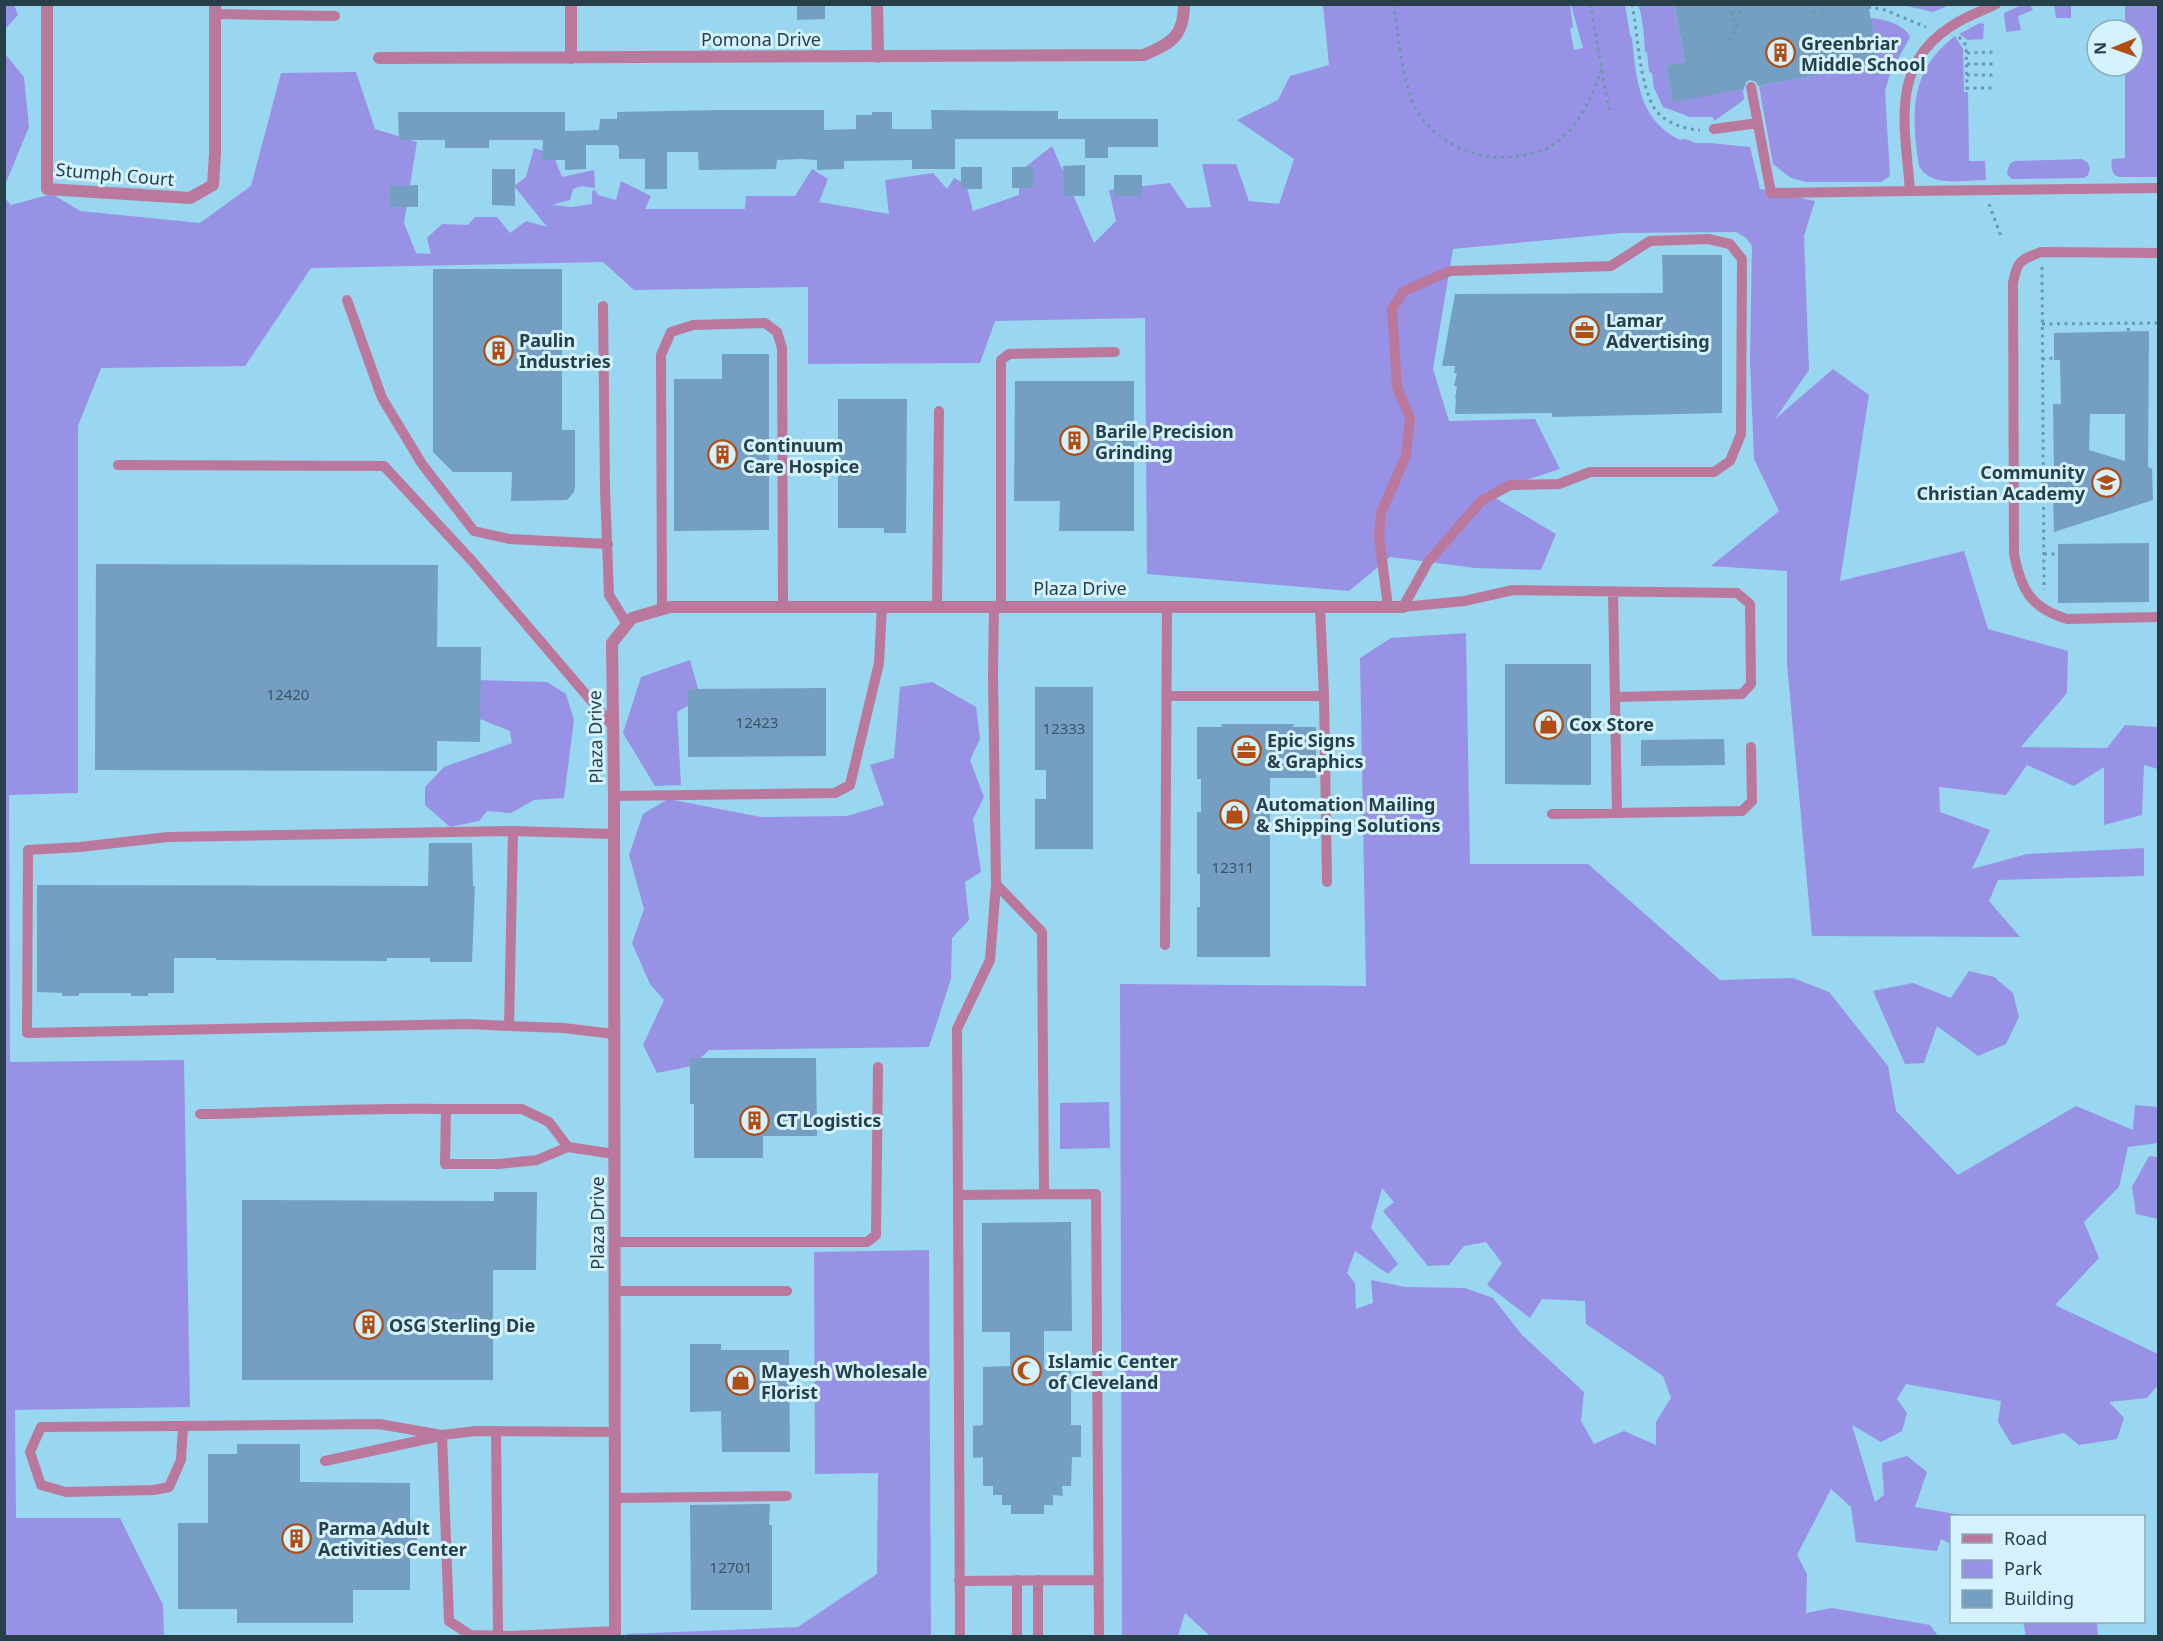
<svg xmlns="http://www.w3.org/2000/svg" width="2163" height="1641" viewBox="0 0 2163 1641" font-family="'Noto Sans',sans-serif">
<rect width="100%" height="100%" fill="#99d6ef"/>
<path fill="#9792e5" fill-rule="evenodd" d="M 5,4 L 14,5 L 18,15 L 5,29 L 5,33 Z
M 1323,5 L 1570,5 L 1573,27 L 1570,29 L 1574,50 L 1583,48 L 1571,5 L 1625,5 L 1630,35 L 1632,38 C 1636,79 1639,120 1680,140 L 1685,139 L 1696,143 L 1710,143 L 1750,147 L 1760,189 L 1815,201 L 1804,236 L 1809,370 L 1775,419 L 1833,369 L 1869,395 L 1840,581 L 1964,551 L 1988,629 L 2068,651 L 2067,693 L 2021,747 L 2107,748 L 2125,725 L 2158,727 L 2158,769 L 2144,765 L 2142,815 L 2104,825 L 2104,767 L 2074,786 L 2027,765 L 2006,795 L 1939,787 L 1940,812 L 1990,830 L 1972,869 L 2027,854 L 2144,848 L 2144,876 L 1998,880 L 1989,901 L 2020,937 L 1812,936 L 1787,664 L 1787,571 L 1711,566 L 1779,511 L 1754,459 L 1750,361 L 1752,246 L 1746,238 L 1736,232 L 1621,233 L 1453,249 L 1433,369 L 1449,421 L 1535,419 L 1560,469 L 1487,493 L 1556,534 L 1541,570 L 1475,568 L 1390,557 L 1349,591 L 1147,574 L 1145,318 L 995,321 L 980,363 L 808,364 L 808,287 L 634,290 L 603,262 L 311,268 L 245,366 L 101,368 L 78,426 L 78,793 L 9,795 L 10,1062 L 184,1060 L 190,1407 L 15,1410 L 16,1518 L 120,1518 L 163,1605 L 164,1636 L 5,1636 L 4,197 L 11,205 L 52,194 L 80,211 L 200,223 L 251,186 L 281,73 L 356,72 L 375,129 L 417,142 L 404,223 L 416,253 L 431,254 L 427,238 L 442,224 L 468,225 L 475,217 L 497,217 L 510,233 L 526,221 L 547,227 L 514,186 L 526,177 L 534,148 L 553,154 L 562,177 L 594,170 L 595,188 L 582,186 L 573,189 L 570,200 L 552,205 L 572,207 L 592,204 L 592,191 L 595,190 L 598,195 L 616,200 L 621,181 L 651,196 L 645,209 L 745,209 L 746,196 L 795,196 L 812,169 L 828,179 L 819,202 L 889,214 L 885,180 L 933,173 L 947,189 L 954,178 L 966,184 L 973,211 L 1019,195 L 1019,172 L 1052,146 L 1094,243 L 1116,221 L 1109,190 L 1170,183 L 1187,208 L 1211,207 L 1202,164 L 1236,164 L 1249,201 L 1279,204 L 1294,159 L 1237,120 L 1278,100 L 1290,76 L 1329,65 Z
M 1638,5 L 1674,5 L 1685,62 L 1666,66 L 1673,101 L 1743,89 L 1744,99 L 1741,102 L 1714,121 L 1713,117 L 1690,117 L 1663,107 L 1654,88 L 1652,73 L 1649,72 L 1647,52 L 1645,52 C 1644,38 1643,16 1638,5 Z
M 1903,5 L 1950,4 L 1950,5 L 1933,12 Z
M 2022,5 L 2030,5 L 2033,10 L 2018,16 L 2021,30 L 2006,32 L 2004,13 Z
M 2054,5 L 2071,5 L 2071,18 L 2056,18 Z
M 2125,5 L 2158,5 L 2158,177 L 2119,177 C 2111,175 2111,166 2112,159 L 2125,158 L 2125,66 L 2133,66 L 2133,30 L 2125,30 Z
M 1871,18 C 1883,19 1905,24 1910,37 L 1890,74 L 1885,91 L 1890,176 L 1881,182 L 1806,182 L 1791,178 L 1773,164 L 1759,86 L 1879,63 L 1873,29 L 1864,30 Z
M 1980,23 L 1984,24 L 1983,39 L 1968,40 L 1959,34 Z
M 1955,36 L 1963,49 L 1964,92 L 1968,92 L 1969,161 L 1985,161 L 1986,178 L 1985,180 C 1964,180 1931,188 1919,166 C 1911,115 1909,71 1955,36 Z
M 5,54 L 24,77 L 29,127 L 5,185 Z
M 2082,159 L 2088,163 L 2090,169 L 2088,175 L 2084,178 L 2012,179 L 2007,174 L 2009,165 L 2014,161 Z
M 1466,633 L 1470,864 L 1588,864 L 1720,980 L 1793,978 L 1829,992 L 1888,1066 L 1896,1111 L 1958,1175 L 2076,1106 L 2133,1130 L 2135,1105 L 2158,1107 L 2158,1143 L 2128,1147 L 2119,1187 L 2084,1222 L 2099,1258 L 2055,1305 L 2158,1354 L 2158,1385 L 2147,1398 L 2109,1402 L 2124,1418 L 2117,1439 L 2079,1445 L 2064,1433 L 2012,1445 L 1998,1422 L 2001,1401 L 1906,1384 L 1897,1399 L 1907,1413 L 1902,1431 L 1881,1442 L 1852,1425 L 1875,1502 L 1884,1495 L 1882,1463 L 1907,1456 L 1927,1472 L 1915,1507 L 1967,1516 L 1952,1516 L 1951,1544 L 1941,1539 L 1937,1551 L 1856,1542 L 1851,1507 L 1831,1489 L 1797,1555 L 1807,1574 L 1806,1613 L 1832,1608 L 1930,1625 L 1938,1636 L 1210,1636 L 1185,1613 L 1178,1636 L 1122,1636 L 1120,984 L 1366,986 L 1360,658 L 1391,638 ZM 1382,1188 L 1394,1202 L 1383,1211 L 1428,1266 L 1449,1265 L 1464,1246 L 1486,1242 L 1502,1263 L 1487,1285 L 1530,1318 L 1542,1299 L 1585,1301 L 1586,1324 L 1663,1376 L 1671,1398 L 1656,1422 L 1656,1445 L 1624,1431 L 1594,1444 L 1581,1421 L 1584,1392 L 1522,1335 L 1493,1298 L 1465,1288 L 1405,1287 L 1371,1280 L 1373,1303 L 1356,1309 L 1355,1283 L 1347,1273 L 1355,1251 L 1388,1274 L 1398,1264 L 1371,1228 Z
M 690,660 L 701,699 L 677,712 L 681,785 L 655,786 L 623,733 L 641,677 Z
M 475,680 L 547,682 L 566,694 L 574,720 L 564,798 L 534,800 L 511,813 L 487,811 L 479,821 L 450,827 L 425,805 L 425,787 L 444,767 L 512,743 L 510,731 L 475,717 Z
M 932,682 L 976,707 L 980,739 L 970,760 L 984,797 L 973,819 L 981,872 L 965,882 L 969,920 L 952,938 L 951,979 L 929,1047 L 709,1050 L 692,1066 L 657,1073 L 643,1045 L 664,1000 L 650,984 L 632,943 L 644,909 L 629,855 L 643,814 L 668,799 L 761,817 L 847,816 L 884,805 L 870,765 L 894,758 L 900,687 Z
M 1969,971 L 1994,977 L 2013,993 L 2019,1017 L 2006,1044 L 1978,1056 L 1937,1026 L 1924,1063 L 1905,1064 L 1873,991 L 1913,983 L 1951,998 Z
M 1109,1102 L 1110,1148 L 1060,1149 L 1060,1103 Z
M 2149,1156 L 2158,1157 L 2158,1219 L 2136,1214 L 2132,1187 Z
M 929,1250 L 931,1636 L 627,1636 L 627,1634 L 798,1627 L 877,1574 L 878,1473 L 815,1474 L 814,1252 Z
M 2023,1622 L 2097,1622 L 2098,1636 L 2026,1636 Z"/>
<path fill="#749ec2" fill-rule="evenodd" d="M 797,4 L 825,4 L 825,19 L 797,20 Z
M 1674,4 L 1868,4 L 1879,63 L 1758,86 L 1756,82 L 1750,80 L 1746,82 L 1744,89 L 1673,102 L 1666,66 L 1685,62 Z
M 720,110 L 824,110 L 824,130 L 856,129 L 856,115 L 872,115 L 872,112 L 892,112 L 892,129 L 932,129 L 931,110 L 1058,111 L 1058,119 L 1158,119 L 1158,147 L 1108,147 L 1108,158 L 1085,158 L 1085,139 L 955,139 L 955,169 L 912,169 L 912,160 L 844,161 L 844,169 L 817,170 L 817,160 L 800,159 L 777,160 L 776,169 L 699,170 L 698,152 L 667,152 L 667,189 L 645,189 L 645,159 L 619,159 L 619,148 L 617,145 L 586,145 L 586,169 L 565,170 L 565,160 L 542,160 L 543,140 L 489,140 L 489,148 L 445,148 L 445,140 L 399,140 L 398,112 L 565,112 L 565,131 L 599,130 L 600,119 L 617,119 L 617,112 Z
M 1085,165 L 1085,196 L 1064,196 L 1063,166 Z
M 961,167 L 982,167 L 982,189 L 961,189 Z
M 1012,167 L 1033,167 L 1033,188 L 1012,188 Z
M 492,169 L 515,169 L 515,206 L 492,205 Z
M 1114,175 L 1142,175 L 1142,196 L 1114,196 Z
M 418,185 L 418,207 L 390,207 L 390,186 Z
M 1662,255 L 1722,255 L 1722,413 L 1552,417 L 1552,413 L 1455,414 L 1456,399 L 1455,399 L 1457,386 L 1454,386 L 1457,373 L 1454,373 L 1455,366 L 1442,366 L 1455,294 L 1663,293 Z
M 433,269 L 562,269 L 562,430 L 575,430 L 575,486 L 574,492 L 567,500 L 511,501 L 512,472 L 453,472 L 433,452 Z
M 2149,331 L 2148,467 L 2152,469 L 2153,500 L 2054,532 L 2053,495 L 2041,495 L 2041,475 L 2054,475 L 2053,404 L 2061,404 L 2060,360 L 2054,360 L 2054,333 ZM 2090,414 L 2125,414 L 2125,461 L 2089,450 Z
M 722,354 L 769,354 L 769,530 L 674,531 L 674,379 L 722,379 Z
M 1015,381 L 1134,381 L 1134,531 L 1059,531 L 1060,501 L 1014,501 Z
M 838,399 L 907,399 L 906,533 L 884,533 L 884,528 L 838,528 Z
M 2149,543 L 2149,602 L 2058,603 L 2058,544 Z
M 96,564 L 438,565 L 437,647 L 481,647 L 480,742 L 437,741 L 437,771 L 95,770 Z
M 1505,664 L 1591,664 L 1591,785 L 1505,784 Z
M 1035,687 L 1093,687 L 1093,849 L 1035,849 L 1035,799 L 1046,799 L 1046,770 L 1035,770 Z
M 826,688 L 826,756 L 688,757 L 688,689 Z
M 1221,724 L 1294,724 L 1293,727 L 1316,727 L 1316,778 L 1270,778 L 1270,957 L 1197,957 L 1197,907 L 1200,907 L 1200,874 L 1197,874 L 1197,812 L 1201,812 L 1201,779 L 1197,779 L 1197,727 L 1222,727 Z
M 1724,739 L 1725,765 L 1641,766 L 1641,740 Z
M 429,843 L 472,843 L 473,886 L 475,886 L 472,962 L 430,962 L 430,958 L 387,958 L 387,961 L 216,960 L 216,958 L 174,958 L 174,993 L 148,993 L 148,996 L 131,996 L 131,993 L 79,993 L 79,996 L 62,996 L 62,993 L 37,992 L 37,885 L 428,886 Z
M 690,1058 L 816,1058 L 817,1136 L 763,1136 L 763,1158 L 694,1158 L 694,1104 L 690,1104 Z
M 494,1192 L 537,1192 L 536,1270 L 493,1270 L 493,1380 L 242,1380 L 242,1200 L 494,1201 Z
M 1071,1222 L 1072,1331 L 1044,1331 L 1044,1369 L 1071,1367 L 1071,1425 L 1081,1425 L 1081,1457 L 1072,1457 L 1071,1486 L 1062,1486 L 1063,1496 L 1053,1495 L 1053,1505 L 1044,1505 L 1044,1514 L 1011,1514 L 1011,1505 L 1002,1505 L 1002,1495 L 993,1495 L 993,1486 L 983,1486 L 983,1457 L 973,1458 L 973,1426 L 983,1425 L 983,1367 L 1010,1366 L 1010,1332 L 982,1332 L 982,1223 Z
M 690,1344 L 721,1344 L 721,1350 L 789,1350 L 790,1452 L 722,1452 L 721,1411 L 690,1412 Z
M 237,1444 L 300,1444 L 300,1482 L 410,1483 L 410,1521 L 417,1521 L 417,1552 L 410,1552 L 410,1590 L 353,1590 L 353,1623 L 237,1623 L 237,1609 L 178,1609 L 178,1523 L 208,1523 L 208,1454 L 237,1454 Z
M 770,1504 L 769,1525 L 772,1525 L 772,1610 L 691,1610 L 690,1505 Z"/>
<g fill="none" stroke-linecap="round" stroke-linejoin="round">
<path stroke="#6a99ab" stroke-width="3" stroke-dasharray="3 4.5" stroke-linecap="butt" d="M 1393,4 C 1399,35 1402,85 1417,111 C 1441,149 1490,166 1533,153 C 1538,151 1545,150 1550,147 C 1579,129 1590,99 1602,69
M 1590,4 L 1610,115
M 1632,4 C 1638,33 1639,85 1655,109 C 1665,123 1684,129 1700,130
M 1727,4 L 1737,27 L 1730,38 L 1729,44
M 1809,4 L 1813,11 L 1823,11
M 1868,7 L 1885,10 L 1926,27
M 1731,14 L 1743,12
M 1959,37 L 1966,45 L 1967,92
M 1967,53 L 1995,52
M 1967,64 L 1995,64
M 1967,75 L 1995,75
M 1966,88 L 1996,88
M 1989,204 L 2002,239
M 2042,267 L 2044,590
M 2042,324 L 2158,323
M 2128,331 L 2129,324
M 2042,359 L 2054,358
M 2044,554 L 2058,554"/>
<path stroke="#ba789d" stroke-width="10" d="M 1996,4 C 1984,10 1970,15 1958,22 C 1888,62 1905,124 1910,191 L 2158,188
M 215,14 L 335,16
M 1751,87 L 1771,193 L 1910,191
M 1714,129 L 1758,123
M 2158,253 L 2041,252 C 2020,260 2017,261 2013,283 L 2014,554 C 2021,590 2031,608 2067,619 L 2158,617
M 347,300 L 382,398 L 422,464 L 474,531 L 509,539 L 608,544
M 603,306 L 605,489 L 609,595 L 627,624
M 118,465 L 384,466 L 472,561 L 612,725
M 1613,591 L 1617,813
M 937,606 L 939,411
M 1001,606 L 1001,360 L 1009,354 L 1115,352
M 1320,607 L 1324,696
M 1388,607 L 1379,536 L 1381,513 L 1406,455 L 1410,418 L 1397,387 L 1392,309 L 1404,291 L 1450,271 L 1611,266 L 1650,241 L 1708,239 L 1730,244 L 1742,259 L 1741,434 L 1730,461 L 1714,472 L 1590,472 L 1559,484 L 1510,485 L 1481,501 L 1428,562 L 1403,607
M 1403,607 L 1464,601 L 1513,590 L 1737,593 L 1750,604 L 1751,684 L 1742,694 L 1615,697
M 662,608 L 661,355 L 671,332 L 693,325 L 765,323 L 777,332 L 782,348 L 783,607
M 1167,696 L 1324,696 L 1327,882
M 614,796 L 835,793 L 850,785 L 879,663 L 882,606
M 1552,814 L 1742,811 L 1752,801 L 1751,747
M 614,834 L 513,831 L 509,1026 L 563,1028 L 614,1034
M 996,884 L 1042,932 L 1044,1194
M 1165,945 L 1167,607
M 509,1026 L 468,1024 L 27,1033 L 28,850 L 80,847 L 168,837 L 513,831
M 446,1109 L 522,1109 L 549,1122 L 568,1147
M 200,1114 C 282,1113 364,1107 446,1109 L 445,1164 L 499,1164 L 537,1160 L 568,1147 L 614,1154
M 958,1195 L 957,1029 L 990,960 L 996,884 L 993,675 L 994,606
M 614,1242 L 867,1242 L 876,1235 L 878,1067
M 615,1291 L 787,1291
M 183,1426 L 181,1460 L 169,1487 L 154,1490 L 66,1492 L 41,1485 L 30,1452 L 41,1427 L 174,1426 L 183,1426 L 379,1424 L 442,1435
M 496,1431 L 498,1635
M 615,1432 L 476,1431 L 442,1435 L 449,1621 L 470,1635 L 510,1636 L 615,1631
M 325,1461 L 436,1437
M 615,1498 L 787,1496
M 1038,1580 L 1038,1636
M 959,1581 L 1099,1580
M 960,1636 L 958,1195 L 1096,1194 L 1099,1636
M 1017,1636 L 1017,1580"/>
<path stroke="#ba789d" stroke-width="12" d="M 47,4 L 47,189 L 190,198 L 213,185 L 215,153 L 215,4
M 571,4 L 571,58
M 877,4 L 878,57
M 379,58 L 1144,55 C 1171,43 1184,37 1184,4
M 615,1636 L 614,796 L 612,643 L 632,618 L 670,607 L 1403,607"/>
</g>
<defs>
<symbol id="building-ring" viewBox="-11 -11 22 22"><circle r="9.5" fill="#d4f2ff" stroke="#b04e14" stroke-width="1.5"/><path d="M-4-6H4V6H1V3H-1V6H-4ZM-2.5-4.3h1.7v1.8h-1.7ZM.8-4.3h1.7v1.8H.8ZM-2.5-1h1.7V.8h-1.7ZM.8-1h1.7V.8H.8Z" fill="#b04e14"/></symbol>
<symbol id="office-ring" viewBox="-11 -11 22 22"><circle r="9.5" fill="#d4f2ff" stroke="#b04e14" stroke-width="1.5"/><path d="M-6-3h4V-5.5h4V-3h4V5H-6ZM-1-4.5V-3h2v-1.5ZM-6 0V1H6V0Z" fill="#b04e14"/></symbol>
<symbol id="school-ring" viewBox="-11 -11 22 22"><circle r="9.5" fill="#d4f2ff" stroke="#b04e14" stroke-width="1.5"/><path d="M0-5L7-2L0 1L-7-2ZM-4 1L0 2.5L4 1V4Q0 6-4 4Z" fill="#b04e14"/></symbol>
<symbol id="shop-ring" viewBox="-11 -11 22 22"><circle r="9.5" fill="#d4f2ff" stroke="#b04e14" stroke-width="1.5"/><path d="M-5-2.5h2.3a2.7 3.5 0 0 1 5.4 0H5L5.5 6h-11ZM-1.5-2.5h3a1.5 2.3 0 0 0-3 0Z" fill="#b04e14"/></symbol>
<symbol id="mosque-ring" viewBox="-11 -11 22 22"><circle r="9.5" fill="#d4f2ff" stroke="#b04e14" stroke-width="1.5"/><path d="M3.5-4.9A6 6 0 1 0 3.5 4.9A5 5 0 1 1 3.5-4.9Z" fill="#b04e14"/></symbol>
</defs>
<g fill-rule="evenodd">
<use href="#building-ring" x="1764" y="36" width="33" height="33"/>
<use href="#office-ring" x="1568" y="314" width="33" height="33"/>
<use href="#building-ring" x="482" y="334" width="33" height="33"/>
<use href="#building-ring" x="1058" y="424" width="33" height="33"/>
<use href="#building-ring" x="706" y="438" width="33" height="33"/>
<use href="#school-ring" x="2090" y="466" width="33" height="33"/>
<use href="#shop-ring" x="1532" y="708" width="33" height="33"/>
<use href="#office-ring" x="1230" y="734" width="33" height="33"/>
<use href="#shop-ring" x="1218" y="798" width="33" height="33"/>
<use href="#building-ring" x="738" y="1104" width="33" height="33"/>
<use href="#building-ring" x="352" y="1308" width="33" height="33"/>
<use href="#mosque-ring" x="1010" y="1354" width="33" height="33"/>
<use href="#shop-ring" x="724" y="1364" width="33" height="33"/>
<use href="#building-ring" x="280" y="1522" width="33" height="33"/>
</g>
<g text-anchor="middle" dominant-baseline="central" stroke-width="6" stroke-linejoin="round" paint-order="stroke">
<g font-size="15" fill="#3a5767">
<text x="288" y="694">12420</text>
<text x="757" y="722">12423</text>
<text x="1064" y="728">12333</text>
<text x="1233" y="867">12311</text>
<text x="731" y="1567">12701</text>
</g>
<g font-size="18" fill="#263f49" stroke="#d4f2ff">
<text x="761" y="39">Pomona Drive</text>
<text transform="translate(115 174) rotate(5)">Stumph Court</text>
<text x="1080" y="588">Plaza Drive</text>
<text transform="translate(595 737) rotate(-91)">Plaza Drive</text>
<text transform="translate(597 1223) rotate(-90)">Plaza Drive</text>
</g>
<g font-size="18" font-weight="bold" fill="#263f49" stroke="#d4f2ff" text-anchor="start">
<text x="1801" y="43">Greenbriar<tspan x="1801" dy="21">Middle School</tspan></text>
<text x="1606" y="320">Lamar<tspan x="1606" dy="21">Advertising</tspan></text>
<text x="519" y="340">Paulin<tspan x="519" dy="21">Industries</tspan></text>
<text x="1095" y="431">Barile Precision<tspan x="1095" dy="21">Grinding</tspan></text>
<text x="743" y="445">Continuum<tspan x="743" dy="21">Care Hospice</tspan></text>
<text x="2085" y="472" text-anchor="end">Community<tspan x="2085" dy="21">Christian Academy</tspan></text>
<text x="1569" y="724">Cox Store</text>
<text x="1267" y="740">Epic Signs<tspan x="1267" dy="21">&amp; Graphics</tspan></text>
<text x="1256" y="804">Automation Mailing<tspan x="1256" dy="21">&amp; Shipping Solutions</tspan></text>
<text x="776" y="1120">CT Logistics</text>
<text x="389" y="1325">OSG Sterling Die</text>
<text x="1048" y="1361">Islamic Center<tspan x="1048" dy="21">of Cleveland</tspan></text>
<text x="761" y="1371">Mayesh Wholesale<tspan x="761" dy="21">Florist</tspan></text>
<text x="318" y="1528">Parma Adult<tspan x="318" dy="21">Activities Center</tspan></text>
</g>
</g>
<rect width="2163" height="1641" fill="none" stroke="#263f49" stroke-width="12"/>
<rect x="1950" y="1515" width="195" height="108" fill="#d4f2ff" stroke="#8eaab6" stroke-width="1.5"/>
<rect x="1962" y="1534" width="30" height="9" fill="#ba789d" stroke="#8eaab6" stroke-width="1.5"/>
<text x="2004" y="1545" font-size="18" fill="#263f49">Road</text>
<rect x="1962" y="1560" width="30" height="18" fill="#9792e5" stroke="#8eaab6" stroke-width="1.5"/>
<text x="2004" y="1575" font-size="18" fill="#263f49">Park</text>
<rect x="1962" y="1590" width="30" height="18" fill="#749ec2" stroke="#8eaab6" stroke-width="1.5"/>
<text x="2004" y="1605" font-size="18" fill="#263f49">Building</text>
<g transform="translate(2115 48) rotate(269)"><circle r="28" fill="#d4f2ff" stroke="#8eaab6" stroke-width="1.5"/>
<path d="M0-4.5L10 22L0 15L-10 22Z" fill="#b04e14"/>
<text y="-9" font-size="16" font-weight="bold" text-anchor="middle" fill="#263f49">N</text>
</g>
</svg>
